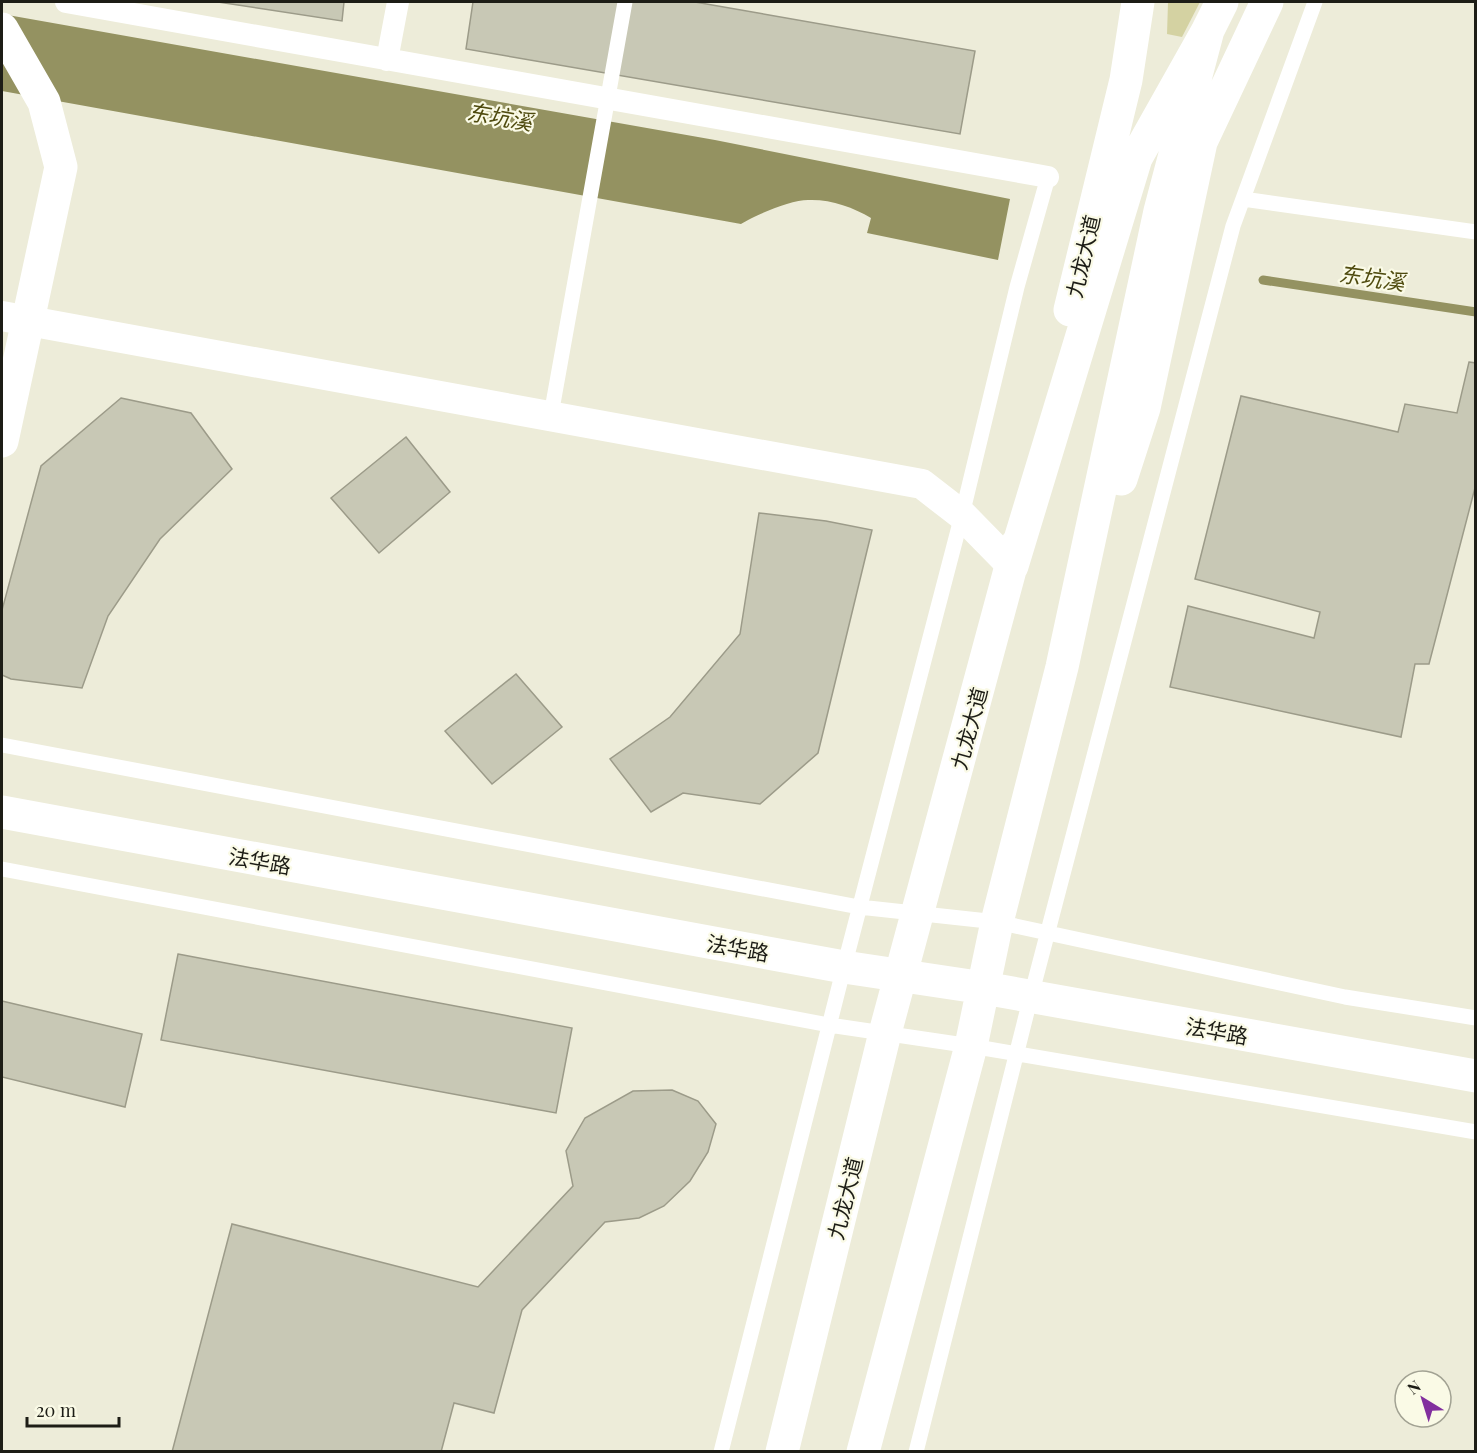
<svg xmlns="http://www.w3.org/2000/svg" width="1477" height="1453" viewBox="0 0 1477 1453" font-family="'Playfair Display','Noto Sans SC',serif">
<rect width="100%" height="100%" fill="#edecd9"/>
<path fill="#d4d2a2" d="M 1168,2 L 1200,2 L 1182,37 L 1167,34 Z"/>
<path fill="#949261" d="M 2,14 L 715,140 L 1010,199 L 998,260 L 867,233 L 871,218 C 853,207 830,199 808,200 C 791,200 755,215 741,224 L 2,91 Z"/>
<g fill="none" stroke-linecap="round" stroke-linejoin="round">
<path stroke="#949261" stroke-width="9" d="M 1263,280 L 1476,312"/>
</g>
<path fill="#c8c8b5" stroke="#9c9b89" stroke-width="1.5" d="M 218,2 L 344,2 L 342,21 Z
M 473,2 L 695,2 L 975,51 L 960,134 L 466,49 Z
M 1469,362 L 1476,363 L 1476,484 L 1429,664 L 1415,664 L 1401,737 L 1170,687 L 1188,606 L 1314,638 L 1320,612 L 1195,579 L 1241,396 L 1398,432 L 1405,404 L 1457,413 Z
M 121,398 L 191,413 L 232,469 L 160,539 L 108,616 L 82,688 L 11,679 L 2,675 L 2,610 L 41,466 Z
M 406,437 L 450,492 L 379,553 L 331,498 Z
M 759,513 L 826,521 L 872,530 L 818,753 L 760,804 L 683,793 L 651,812 L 610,759 L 670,717 L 740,634 Z
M 516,674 L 562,727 L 492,784 L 445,731 Z
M 178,954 L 572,1028 L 556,1113 L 161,1040 Z
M 2,1001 L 142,1034 L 125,1107 L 2,1077 Z
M 672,1090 L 698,1101 L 716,1124 L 708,1152 L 690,1181 L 664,1206 L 639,1218 L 605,1222 L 522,1310 L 494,1413 L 454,1403 L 441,1452 L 172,1452 L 232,1224 L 478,1287 L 573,1186 L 566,1151 L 585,1118 L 633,1091 Z"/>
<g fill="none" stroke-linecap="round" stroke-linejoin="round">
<path stroke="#fff" stroke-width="15" d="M 1243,199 L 1476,232
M 551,415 L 625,2
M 2,745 L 859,907 L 997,922 L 1345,997 L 1476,1018
M 2,869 L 829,1025 L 971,1046 L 1476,1132
M 721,1452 L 844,967 L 962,515 L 1017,287 L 1048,177
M 916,1452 L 1031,996 L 1233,226 L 1315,2"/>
<path stroke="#fff" stroke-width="22" d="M 66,2 L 1048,177
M 387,60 L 398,2"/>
<path stroke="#fff" stroke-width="30" d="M 2,316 L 922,484 L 962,515 L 1012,566"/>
<path stroke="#fff" stroke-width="33" d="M 2,29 L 44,102 L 61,167 L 2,441"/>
<path stroke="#fff" stroke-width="33" d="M 1208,30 L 1222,2
M 1070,310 L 1126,80 L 1138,2
M 1121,479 L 1144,408 L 1201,142 L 1267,2
M 2,812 L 844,967 L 984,988 L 1476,1076
M 782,1452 L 885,1033 L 1017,544
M 863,1452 L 971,1046 L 997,922 L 1062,667 L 1160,211 L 1208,30 L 1136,158 L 1012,566"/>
</g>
<g text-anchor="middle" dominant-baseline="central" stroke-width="4.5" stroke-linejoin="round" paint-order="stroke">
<g font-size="21" fill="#1d1d16" stroke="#fafae6">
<text transform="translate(1082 256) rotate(-77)">九龙大道</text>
<text transform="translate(968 728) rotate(-75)">九龙大道</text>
<text transform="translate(260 860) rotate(10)">法华路</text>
<text transform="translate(738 947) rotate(10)">法华路</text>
<text transform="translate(1217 1030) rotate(10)">法华路</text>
<text transform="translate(844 1198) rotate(-76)">九龙大道</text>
</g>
<g font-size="22" font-style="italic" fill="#4f4b0f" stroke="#fafae6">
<text transform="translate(500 116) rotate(10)">东坑溪</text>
<text transform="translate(1372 277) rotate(8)">东坑溪</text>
</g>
</g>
<rect width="1477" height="1453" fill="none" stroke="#1d1d16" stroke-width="6"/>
<g transform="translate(1423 1399) rotate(322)"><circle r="28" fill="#fafae6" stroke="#a2a293" stroke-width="1.5"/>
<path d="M0-4.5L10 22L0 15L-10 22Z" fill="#822f9e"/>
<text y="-9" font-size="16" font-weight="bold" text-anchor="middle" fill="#1d1d16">N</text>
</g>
<path d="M27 1417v9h92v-9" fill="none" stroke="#1d1d16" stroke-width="3"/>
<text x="36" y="1417" font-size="18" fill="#1d1d16" stroke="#fafae6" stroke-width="4.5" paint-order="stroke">20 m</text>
</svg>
